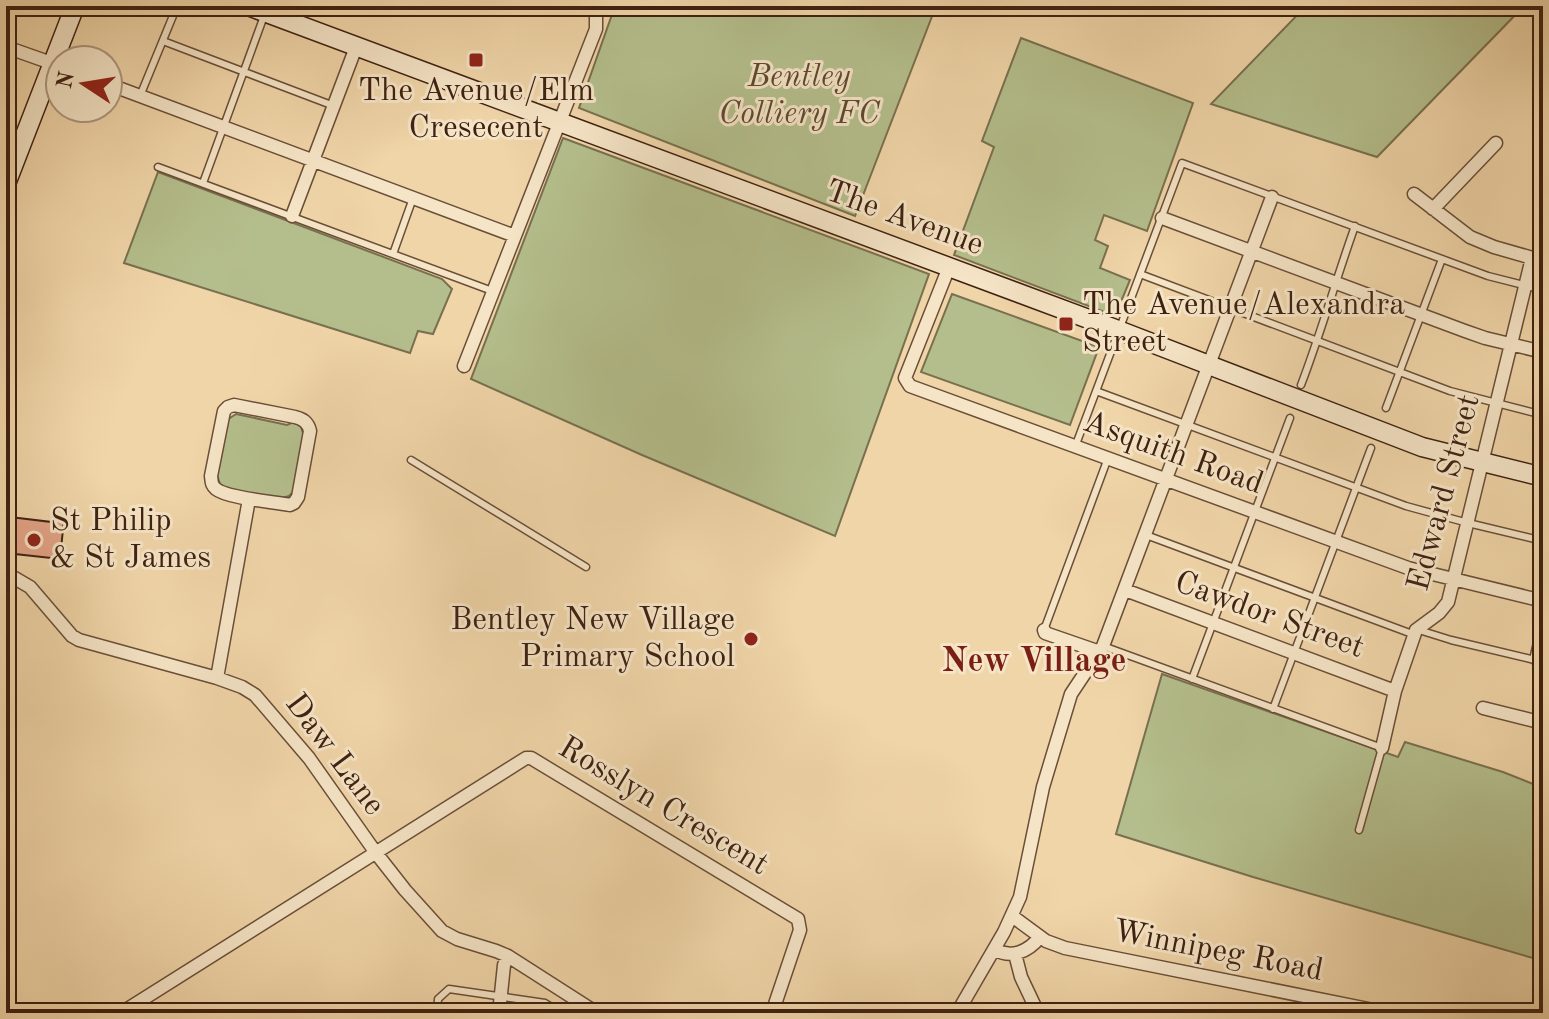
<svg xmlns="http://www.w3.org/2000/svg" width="1549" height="1019" viewBox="0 0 1549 1019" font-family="'Old Standard TT',serif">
<rect width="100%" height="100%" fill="#f0d5a8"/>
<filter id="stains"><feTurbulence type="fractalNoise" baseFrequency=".0025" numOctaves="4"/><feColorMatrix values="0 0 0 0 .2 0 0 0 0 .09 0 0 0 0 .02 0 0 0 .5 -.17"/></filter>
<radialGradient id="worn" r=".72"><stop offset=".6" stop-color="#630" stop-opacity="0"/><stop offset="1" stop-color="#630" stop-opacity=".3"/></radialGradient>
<path fill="#b4be8c" stroke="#79704f" stroke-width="2" d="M 615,6 L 936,6 L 855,216 L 579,108 Z
M 1306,6 L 1524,6 L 1377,157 L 1211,104 Z
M 1021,38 L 1193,103 L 1147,231 L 1104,215 L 1095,240 L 1108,246 L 1100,268 L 1130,280 L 1115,316 L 954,255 L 994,147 L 982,141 Z
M 563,138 L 929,274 L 835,536 L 642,455 L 471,379 Z
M 158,172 L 442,279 L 452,289 L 433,334 L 418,331 L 410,353 L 124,263 Z
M 952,294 L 1099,347 L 1070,425 L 921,372 Z
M 236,414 L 287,425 L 294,422 L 301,427 L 304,436 L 294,491 L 289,496 L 279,499 L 226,489 L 220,484 L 217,475 L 227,420 Z
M 1162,674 L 1398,757 L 1405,742 L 1503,772 L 1543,788 L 1543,961 L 1253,877 L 1116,834 Z"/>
<path fill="#e4a488" stroke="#3e2112" stroke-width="2" d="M 10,517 L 52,522 L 52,517 L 64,519 L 60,559 L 6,553 L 6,527 L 9,527 Z"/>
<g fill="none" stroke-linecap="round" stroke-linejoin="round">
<defs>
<path id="lane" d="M 163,41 L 334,106
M 140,96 L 177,6
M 158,167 L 495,292
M 203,183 L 264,16
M 393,254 L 413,198
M 1140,274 L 1450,391 L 1543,415
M 1301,385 C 1321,333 1336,279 1355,226
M 1096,391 L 1406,506 L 1468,523 L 1543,541
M 1386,408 L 1442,259
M 1075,447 L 1182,163 L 1488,276 L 1543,290
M 411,460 L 586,567
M 1146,535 L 1415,635
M 1044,630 L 1108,458
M 1419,630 L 1451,640 L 1543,662
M 1103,646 L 1382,748 L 1359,830
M 1533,660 L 1543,616
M 1192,679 L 1290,418
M 1273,709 L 1371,448
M 437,1013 L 438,999 L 449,989 L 545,1003 L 561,1013"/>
<path id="street" d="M 6,47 L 57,65
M 108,84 L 515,236
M 1414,194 L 1470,237 L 1494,247 L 1543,261
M 1433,209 L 1496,143
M 292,216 L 356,47
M 1162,218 L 1465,331 L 1485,338 L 1543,352
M 949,267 L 905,378 L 910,386 L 1408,568 L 1543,601
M 464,366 L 596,29 L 596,6
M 234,405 L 295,417 C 303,419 308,422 310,431 L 298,497 L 294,503 L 290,505 C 274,502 227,498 216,489 C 211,484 212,483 211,476 L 224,411 L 228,407 Z
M 6,573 L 30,587 L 72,636 L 79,640 L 217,678 L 242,687 L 255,695 L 309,758 L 376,853 L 405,890 L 442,931 L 457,939 L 496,951 L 508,956 L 597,1013
M 1125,590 L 1395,691
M 1044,630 L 1045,633 L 1100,652
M 217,678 L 249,499
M 1483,708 L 1543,723
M 1382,748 L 1395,691 L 1416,630 L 1439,613 L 1448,602 L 1532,258
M 1012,916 L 1046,941 L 1065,948 L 1388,1013
M 994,949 C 1011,959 1028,952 1040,937
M 1015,954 L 1021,977 L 1038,1013
M 121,1013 L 526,758 L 531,758 L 798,919 L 800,930 L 772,1013
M 499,1013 L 504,965 L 508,956
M 957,1013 L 1004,932 L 1020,897 L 1043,787 L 1071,694 L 1103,646 L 1272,197"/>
<path id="secondary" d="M 248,6 L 1118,330 L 1422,447 L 1543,477
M 6,184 L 75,6"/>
</defs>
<use href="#lane" stroke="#6a4e38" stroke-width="9"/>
<use href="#street" stroke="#6a4e38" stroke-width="15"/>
<use href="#secondary" stroke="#3e2112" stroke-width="21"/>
<use href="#lane" stroke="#f5e4c6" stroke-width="6"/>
<use href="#street" stroke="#f5e4c6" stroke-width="12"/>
<use href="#secondary" stroke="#f5e4c6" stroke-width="18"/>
</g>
<g fill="#8f2418" stroke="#f5e4c6" stroke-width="3">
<rect x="468" y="52" width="16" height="16" rx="4"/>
<rect x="1058" y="316" width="16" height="16" rx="4"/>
<circle cx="34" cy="540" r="8"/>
<circle cx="751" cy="639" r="8"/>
</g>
<g text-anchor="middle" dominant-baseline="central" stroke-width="6" stroke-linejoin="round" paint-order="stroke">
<g font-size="32" font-style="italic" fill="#5c4830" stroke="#f5e4c6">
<text x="799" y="78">Bentley<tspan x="799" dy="37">Colliery FC</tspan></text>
</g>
<g font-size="32" fill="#3e2112" stroke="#f5e4c6" text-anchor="start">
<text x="476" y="92" text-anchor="middle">The Avenue/Elm<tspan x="476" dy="37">Cresecent</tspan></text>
<text x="1082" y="306">The Avenue/Alexandra<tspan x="1082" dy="37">Street</tspan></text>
<text x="50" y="522">St Philip<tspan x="50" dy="37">&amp; St James</tspan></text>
<text x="735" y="621" text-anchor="end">Bentley New Village<tspan x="735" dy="37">Primary School</tspan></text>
</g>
<g font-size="32" fill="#3e2112" stroke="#f5e4c6">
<text transform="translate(904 219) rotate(20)">The Avenue</text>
<text transform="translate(1173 454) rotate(20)">Asquith Road</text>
<text transform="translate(1445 493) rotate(-75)">Edward Street</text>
<text transform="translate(1269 616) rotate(20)">Cawdor Street</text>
<text transform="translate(334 755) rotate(53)">Daw Lane</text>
<text transform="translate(663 807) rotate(31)">Rosslyn Crescent</text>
<text transform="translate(1218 952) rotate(11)">Winnipeg Road</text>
</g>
<g font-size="34" font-weight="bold" fill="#7a1f14" stroke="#f5e4c6">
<text x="1034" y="662">New Village</text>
</g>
</g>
<rect width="1549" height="1019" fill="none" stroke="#f0d5a8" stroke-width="32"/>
<rect x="8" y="8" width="1533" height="1003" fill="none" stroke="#3e2112" stroke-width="4"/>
<rect x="16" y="16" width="1517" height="987" fill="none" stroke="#3e2112" stroke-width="2"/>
<g transform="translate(84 84) rotate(282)"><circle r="38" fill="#f5e4c6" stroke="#ac967e" stroke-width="2"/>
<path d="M0-6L14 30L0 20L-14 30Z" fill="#8f2418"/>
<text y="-12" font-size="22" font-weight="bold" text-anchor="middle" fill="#3e2112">N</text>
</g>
<rect width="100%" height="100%" filter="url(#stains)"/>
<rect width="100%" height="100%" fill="url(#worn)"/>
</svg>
